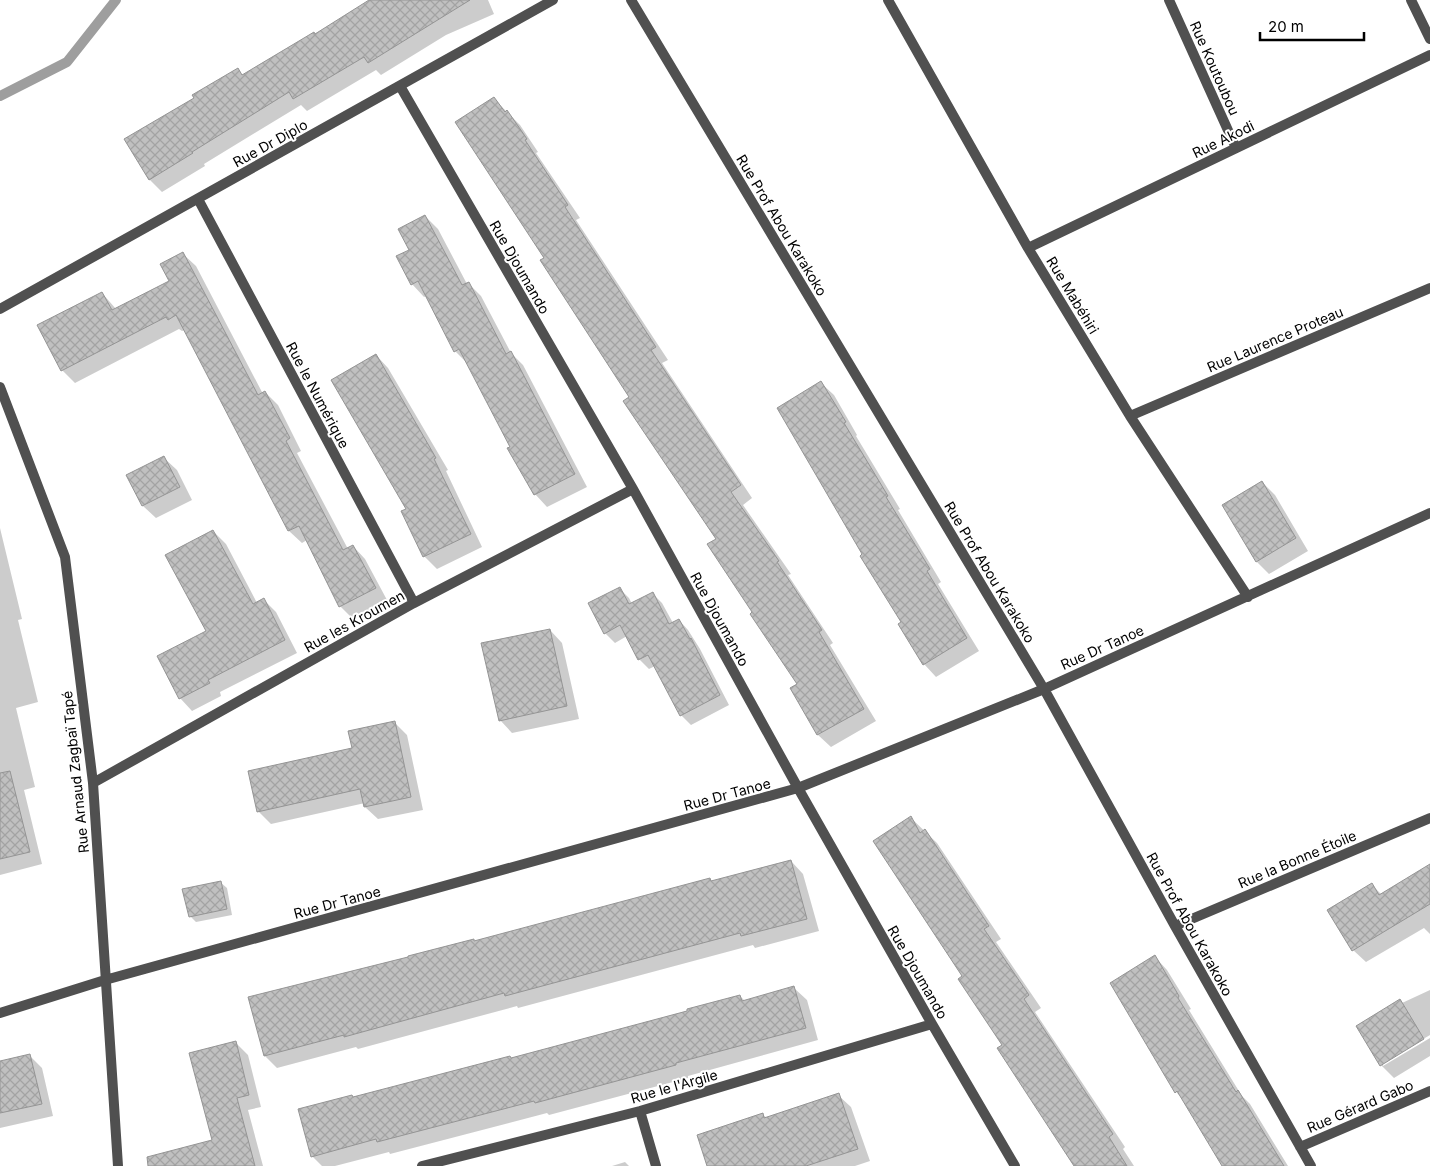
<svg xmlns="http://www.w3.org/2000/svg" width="1430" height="1166" viewBox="0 0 1430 1166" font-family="Inter,sans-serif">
<defs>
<pattern id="building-cross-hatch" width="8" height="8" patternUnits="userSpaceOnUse" patternTransform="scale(1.25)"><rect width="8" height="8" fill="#c0c0c0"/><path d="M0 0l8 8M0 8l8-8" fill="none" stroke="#a3a3a3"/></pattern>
</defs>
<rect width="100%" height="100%" fill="#fff"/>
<path fill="#0003" d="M 371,0 L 488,0 L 494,14 L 446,35 L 381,75 L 376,70 L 307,111 L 301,105 L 204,164 L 205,166 L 162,192 L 150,180 L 125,140 L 196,98 L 237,70 L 243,75 L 315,35 Z
M 494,99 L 520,125 L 538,152 L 536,153 L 580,218 L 576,220 L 668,360 L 662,363 L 752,498 L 743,505 L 791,574 L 788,575 L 833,643 L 830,645 L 876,721 L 831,747 L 818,735 L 791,689 L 799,684 L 754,613 L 718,539 L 545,259 Z
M 425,216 L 438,229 L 467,284 L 468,283 L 481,296 L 511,353 L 523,365 L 587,487 L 547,507 L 535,494 L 468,364 L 455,351 L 426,296 L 424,297 L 412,284 L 411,250 Z
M 183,254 L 196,266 L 263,394 L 265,392 L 278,405 L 301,451 L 297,453 L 348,549 L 353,546 L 365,559 L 387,600 L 353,619 L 340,606 L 307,540 L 302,543 L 289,531 L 185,330 L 182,331 L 179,329 L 75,383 L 62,370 L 102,293 L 116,309 L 171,281 Z
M 376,355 L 388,368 L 448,470 L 446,471 L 482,547 L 437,569 L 424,556 L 407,510 Z
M 821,383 L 834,395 L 857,435 L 856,436 L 900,509 L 898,510 L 941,582 L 938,584 L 979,651 L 936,677 L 924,664 L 903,623 L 864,555 Z
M 164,458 L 177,470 L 192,500 L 156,518 L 143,506 L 128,476 Z
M 1262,482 L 1275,495 L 1308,551 L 1269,574 L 1257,562 Z
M 0,528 L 22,619 L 18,620 L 38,702 L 16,708 L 35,787 L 24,790 L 42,864 L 0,875 Z
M 213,531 L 226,544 L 257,603 L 264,600 L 276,612 L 297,653 L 220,692 L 221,696 L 192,711 L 180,698 L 207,632 Z
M 619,588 L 629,598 L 632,604 L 652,593 L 662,603 L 673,623 L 679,620 L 688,630 L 700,649 L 729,705 L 691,725 L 681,715 L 655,666 L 649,669 L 639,659 L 627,636 L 615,643 L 605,633 Z
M 550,630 L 562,643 L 579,719 L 512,733 L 500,720 Z
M 394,722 L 407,735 L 423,810 L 378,819 L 365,807 L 365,803 L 271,824 L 258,811 Z
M 911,818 L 937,843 L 1001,939 L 996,942 L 1041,1008 L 1035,1012 L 1125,1147 L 1123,1149 L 1134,1166 L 1076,1166 L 964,976 Z
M 791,861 L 803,874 L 819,931 L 755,948 L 753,945 L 518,1008 L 517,1006 L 358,1049 L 356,1047 L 277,1068 L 265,1056 L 475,942 L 710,879 L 712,882 Z
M 1430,866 L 1430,934 L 1424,928 L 1366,962 L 1353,950 L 1372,885 L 1382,895 Z
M 220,882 L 227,888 L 232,915 L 196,922 L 190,916 Z
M 1155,957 L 1167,970 L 1191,1009 L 1189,1010 L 1242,1096 L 1250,1104 L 1288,1166 L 1225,1166 L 1185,1101 L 1176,1092 Z
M 794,988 L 807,1000 L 818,1040 L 688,1076 L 688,1078 L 549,1115 L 547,1113 L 390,1154 L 389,1152 L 335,1166 L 322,1166 L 312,1156 L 354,1098 L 511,1059 L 689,1012 L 740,996 L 745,1001 Z
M 1430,990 L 1430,1035 L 1383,1063 L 1383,1066 L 1430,1038 L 1430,1056 L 1394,1078 L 1381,1065 L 1400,1000 L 1402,1003 Z
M 235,1042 L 248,1055 L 261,1107 L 248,1110 L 263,1166 L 198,1166 L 214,1140 Z
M 29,1055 L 42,1068 L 53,1116 L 0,1128 L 0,1062 Z
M 838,1095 L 851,1107 L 870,1161 L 855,1166 L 709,1166 L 762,1114 L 767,1118 Z
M 625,1162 L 629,1166 L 612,1166 Z"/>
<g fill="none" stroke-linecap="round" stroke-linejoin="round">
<path stroke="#9e9e9e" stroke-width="10" d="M 0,96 L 67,62 L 116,0"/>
</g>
<path fill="url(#building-cross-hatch)" stroke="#949494" d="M 369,0 L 470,0 L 368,63 L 364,57 L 293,99 L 289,92 L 192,152 L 193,153 L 149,180 L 124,139 L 194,98 L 192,95 L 238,68 L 242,75 L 314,32 L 315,34 Z
M 494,97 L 505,112 L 507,110 L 527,139 L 525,140 L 568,205 L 565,207 L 656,347 L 651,350 L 741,485 L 731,492 L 779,561 L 777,562 L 822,630 L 819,632 L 864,709 L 817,735 L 790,688 L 797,684 L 750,614 L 752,612 L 707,544 L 716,539 L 623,401 L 629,397 L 540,260 L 544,258 L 455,122 Z
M 425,215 L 462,285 L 469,282 L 506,354 L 511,351 L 575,474 L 534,495 L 507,448 L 510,447 L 459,349 L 454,352 L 418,281 L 411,285 L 396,256 L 409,250 L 398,229 Z
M 183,252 L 258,395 L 265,391 L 290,438 L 286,441 L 343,550 L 353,545 L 376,588 L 339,607 L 299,526 L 288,531 L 176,315 L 168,320 L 166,317 L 61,371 L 37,325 L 102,292 L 112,310 L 169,281 L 160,264 Z
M 376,354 L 436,458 L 434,459 L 471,534 L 423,557 L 401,511 L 406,509 L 331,380 Z
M 821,381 L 846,422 L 844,423 L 888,496 L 886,497 L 930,569 L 927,571 L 967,638 L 923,665 L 898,624 L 901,622 L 860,556 L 862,554 L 777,408 Z
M 164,456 L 180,487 L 142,506 L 126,475 Z
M 1262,481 L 1296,538 L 1256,562 L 1222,505 Z
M 213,530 L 253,604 L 264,598 L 285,640 L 208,680 L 210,683 L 179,699 L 157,656 L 206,631 L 165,555 Z
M 620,587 L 629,604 L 653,592 L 669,624 L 679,619 L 690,639 L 691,638 L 720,695 L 680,716 L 648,655 L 638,660 L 620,625 L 604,634 L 588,603 Z
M 550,629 L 567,706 L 499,721 L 481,643 Z
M 395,721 L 411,797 L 364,807 L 360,789 L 257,812 L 248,771 L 352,748 L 348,731 Z
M 10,771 L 30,852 L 0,859 L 0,773 Z
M 911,816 L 920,833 L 925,829 L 989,926 L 984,929 L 1029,995 L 1024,999 L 1113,1134 L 1109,1137 L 1127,1166 L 1074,1166 L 997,1048 L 1002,1045 L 958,979 L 962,976 L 873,841 Z
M 791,860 L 807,919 L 741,936 L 740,933 L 505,996 L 504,993 L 344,1037 L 344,1035 L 264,1056 L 248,997 L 408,957 L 408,956 L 474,939 L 474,941 L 710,878 L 711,881 Z
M 1430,864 L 1430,904 L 1352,951 L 1327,910 L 1372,883 L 1379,895 Z
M 221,881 L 227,909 L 189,917 L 182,889 Z
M 1155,955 L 1179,996 L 1178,998 L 1236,1092 L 1238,1090 L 1284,1166 L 1222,1166 L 1177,1091 L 1175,1093 L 1110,983 Z
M 794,986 L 806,1028 L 676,1063 L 676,1065 L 535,1103 L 534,1101 L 377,1142 L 376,1139 L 311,1157 L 298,1109 L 352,1095 L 353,1097 L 510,1056 L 511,1058 L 687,1011 L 687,1009 L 740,995 L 742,1001 Z
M 1400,999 L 1424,1039 L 1380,1066 L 1356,1026 Z
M 236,1041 L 249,1095 L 237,1098 L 255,1166 L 148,1166 L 147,1157 L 212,1140 L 189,1053 Z
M 30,1054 L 42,1104 L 0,1113 L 0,1061 Z
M 839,1093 L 858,1149 L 806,1166 L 707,1166 L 697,1135 L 763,1113 L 764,1118 Z"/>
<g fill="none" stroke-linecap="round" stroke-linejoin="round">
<path stroke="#505050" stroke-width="10" d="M 631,0 L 1044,689 L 1175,926 L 1311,1166
M 888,0 L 1028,248 L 1130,416 L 1248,597
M 1169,0 L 1236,148
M 1411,0 L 1430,39
M 400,86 L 633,489 L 798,788 L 932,1024 L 1015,1166
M 198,199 L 414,603
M 1028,248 L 1430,55
M 0,309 L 553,0
M 0,387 L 65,557 L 93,783 L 118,1166
M 1130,416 L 1430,288
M 93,783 L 414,603 L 633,489
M 1175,926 L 1430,818
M 0,1013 L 105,980 L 798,788 L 1044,689 L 1430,513
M 640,1111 L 656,1166
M 1300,1147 L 1430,1091
M 422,1166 L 640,1111 L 932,1024"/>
</g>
<g text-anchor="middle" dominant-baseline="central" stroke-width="4" stroke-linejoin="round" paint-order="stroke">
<g font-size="14" fill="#000" stroke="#fff">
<text transform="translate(1215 68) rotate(66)">Rue Koutoubou</text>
<text transform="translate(1223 139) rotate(-26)">Rue Akodi</text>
<text transform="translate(270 143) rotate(-29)">Rue Dr Diplo</text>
<text transform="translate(782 225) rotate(59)">Rue Prof Abou Karakoko</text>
<text transform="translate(520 267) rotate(60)">Rue Djoumando</text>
<text transform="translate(1073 295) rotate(59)">Rue Mabéhiri</text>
<text transform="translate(1275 339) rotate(-23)">Rue Laurence Proteau</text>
<text transform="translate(318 395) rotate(62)">Rue le Numérique</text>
<text transform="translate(990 572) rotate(59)">Rue Prof Abou Karakoko</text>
<text transform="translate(720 619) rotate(61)">Rue Djoumando</text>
<text transform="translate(354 621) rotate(-29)">Rue les Kroumen</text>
<text transform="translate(1102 647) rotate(-24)">Rue Dr Tanoe</text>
<text transform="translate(75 772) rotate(-96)">Rue Arnaud Zagbaï Tapé</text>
<text transform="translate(727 794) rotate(-15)">Rue Dr Tanoe</text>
<text transform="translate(1297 859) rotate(-23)">Rue la Bonne Étoile</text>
<text transform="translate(337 902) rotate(-15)">Rue Dr Tanoe</text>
<text transform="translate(1190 924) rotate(61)">Rue Prof Abou Karakoko</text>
<text transform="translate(918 972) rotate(60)">Rue Djoumando</text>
<text transform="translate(674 1086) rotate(-16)">Rue le l'Argile</text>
<text transform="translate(1360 1106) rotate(-23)">Rue Gérard Gabo</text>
</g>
</g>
<path d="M1260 32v8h104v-8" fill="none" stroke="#000000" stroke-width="2.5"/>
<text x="1268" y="32" font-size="15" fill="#000000" stroke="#ffffff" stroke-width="4" paint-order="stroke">20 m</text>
</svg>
